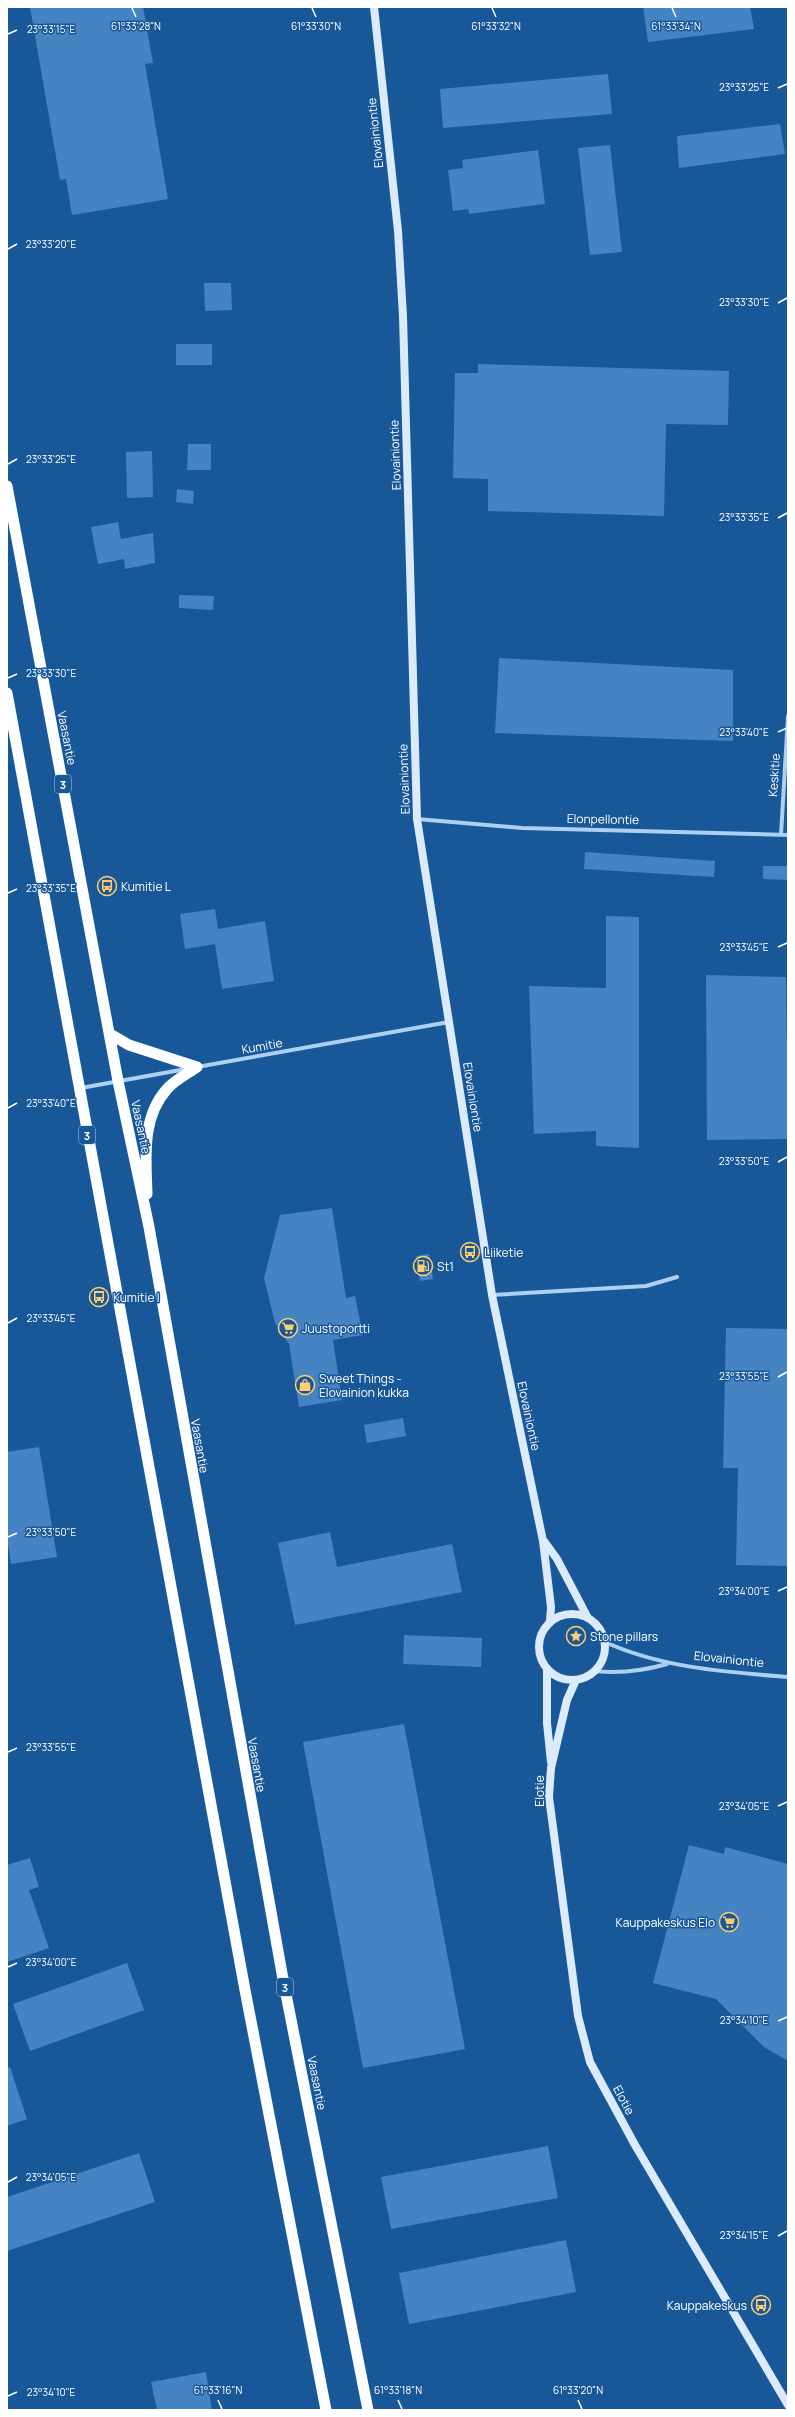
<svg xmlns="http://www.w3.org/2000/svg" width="795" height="2417" viewBox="0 0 795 2417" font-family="Manrope,sans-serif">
<rect width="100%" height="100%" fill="#185899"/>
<path fill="#4583c2" d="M 30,7 L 143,7 L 153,63 L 145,64 L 168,199 L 72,215 L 66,179 L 60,180 Z
M 643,7 L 750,7 L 754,29 L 648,42 Z
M 608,74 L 612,114 L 443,128 L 440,89 Z
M 780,124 L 785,154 L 679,168 L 677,136 Z
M 610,145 L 622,252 L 590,255 L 578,148 Z
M 538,150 L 545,204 L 469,214 L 468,209 L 453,211 L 448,170 L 463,168 L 462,160 Z
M 204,283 L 231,283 L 232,310 L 205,311 Z
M 176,344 L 212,344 L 212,365 L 176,365 Z
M 478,364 L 729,371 L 728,425 L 666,424 L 664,516 L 488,511 L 488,479 L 453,478 L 455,373 L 478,373 Z
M 188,444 L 211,444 L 211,470 L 187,470 Z
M 152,451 L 153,497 L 127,498 L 126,452 Z
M 177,489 L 194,491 L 193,504 L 176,502 Z
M 118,522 L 121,539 L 153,533 L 155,563 L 125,569 L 124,559 L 98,564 L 91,527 Z
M 179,595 L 214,596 L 213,610 L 179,608 Z
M 499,658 L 733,670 L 733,741 L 495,733 Z
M 585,852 L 715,861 L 714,877 L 584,869 Z
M 763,866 L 788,866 L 788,880 L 763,879 Z
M 215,909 L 218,929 L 265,921 L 274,981 L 222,989 L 215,944 L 185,949 L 180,914 Z
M 606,916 L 639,917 L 639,1148 L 596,1146 L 596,1131 L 534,1134 L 529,986 L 606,988 Z
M 706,975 L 786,977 L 788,1139 L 707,1140 Z
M 332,1208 L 346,1298 L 355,1296 L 363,1335 L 333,1340 L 342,1400 L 299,1407 L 289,1344 L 275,1323 L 264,1278 L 280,1215 Z
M 429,1254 L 433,1279 L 420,1281 L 416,1256 Z
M 726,1328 L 788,1329 L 788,1566 L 736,1565 L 738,1468 L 723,1468 Z
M 403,1418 L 406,1436 L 367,1443 L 364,1425 Z
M 39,1447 L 57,1557 L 11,1564 L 7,1538 L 7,1452 Z
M 330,1532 L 337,1567 L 452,1544 L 462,1592 L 295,1625 L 278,1543 Z
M 404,1635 L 482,1638 L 481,1667 L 403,1664 Z
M 404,1724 L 465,2049 L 363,2068 L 303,1742 Z
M 689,1845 L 724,1854 L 725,1847 L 788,1864 L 788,2061 L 764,2047 L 716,1999 L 653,1983 Z
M 30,1858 L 39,1887 L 29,1890 L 49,1948 L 7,1962 L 7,1865 Z
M 127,1963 L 144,2010 L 30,2051 L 13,2004 Z
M 10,2067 L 27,2119 L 7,2126 L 7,2068 Z
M 548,2146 L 558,2198 L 391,2229 L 381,2177 Z
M 139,2153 L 155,2202 L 7,2251 L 7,2197 Z
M 566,2240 L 576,2292 L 409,2324 L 399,2273 Z
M 206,2372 L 212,2410 L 157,2410 L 151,2382 Z"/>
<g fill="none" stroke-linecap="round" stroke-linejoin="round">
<path stroke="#add0f2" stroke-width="4" d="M 417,819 L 522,828 L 788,835
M 781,835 L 788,716
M 197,1067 L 449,1022
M 81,1088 L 186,1069
M 492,1295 L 646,1286 L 677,1277
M 605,1642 C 662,1668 726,1672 788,1677
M 595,1671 C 620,1674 642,1671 667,1664"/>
<path stroke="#dbebfc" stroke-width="8" d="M 374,7 L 398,231 L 403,316 L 417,819 L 492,1295 L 543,1541 L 551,1607 L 550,1621
M 544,1541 L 557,1559 L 588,1618
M539 1647a33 33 0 1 1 66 0a33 33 0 1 1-66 0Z
M 547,1669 L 547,1723 L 551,1762
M 576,1680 L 567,1700 L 551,1768 L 549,1797 L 578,2016 L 590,2062 L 635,2145 L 788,2405"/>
<path stroke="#fbfdff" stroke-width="11" d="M 7,486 L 118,1081 L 149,1227 L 283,1979 L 368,2410
M 7,693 L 245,1990 L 326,2410
M 110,1034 L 129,1045 L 197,1067
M 147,1194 C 146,1158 141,1118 167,1089 C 175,1080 187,1074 197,1067"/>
</g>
<path fill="none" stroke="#fff" stroke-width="1.5" d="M 132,8 L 136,17M 312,8 L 316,17M 492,8 L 496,17M 672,8 L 676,17M 8,34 L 17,30M 778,88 L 787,84M 8,249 L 17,244M 778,303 L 787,298M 8,464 L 17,459M 778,518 L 787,513M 8,678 L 17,674M 778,732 L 787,728M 8,893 L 17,889M 778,947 L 787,943M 8,1108 L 17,1103M 778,1162 L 787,1157M 8,1323 L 17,1318M 778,1377 L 787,1372M 8,1537 L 17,1533M 778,1591 L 787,1587M 8,1752 L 17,1748M 778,1806 L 787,1802M 8,1967 L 17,1963M 778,2021 L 787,2017M 8,2182 L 17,2177M 778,2236 L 787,2231M 8,2396 L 17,2392M 218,2400 L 222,2409M 398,2400 L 402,2409M 578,2400 L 582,2409"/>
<defs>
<symbol id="bus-ring" viewBox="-11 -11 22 22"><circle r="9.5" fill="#185899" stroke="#ffcd6d" stroke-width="1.5"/><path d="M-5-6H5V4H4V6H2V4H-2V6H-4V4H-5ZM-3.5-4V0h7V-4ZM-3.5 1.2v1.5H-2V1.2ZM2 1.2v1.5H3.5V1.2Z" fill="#ffcd6d"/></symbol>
<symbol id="fuel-ring" viewBox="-11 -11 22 22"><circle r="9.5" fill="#185899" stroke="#ffcd6d" stroke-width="1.5"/><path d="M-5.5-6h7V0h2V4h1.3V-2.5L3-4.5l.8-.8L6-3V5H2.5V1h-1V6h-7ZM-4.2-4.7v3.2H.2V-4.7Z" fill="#ffcd6d"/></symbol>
<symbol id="supermarket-ring" viewBox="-11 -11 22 22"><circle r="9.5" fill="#185899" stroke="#ffcd6d" stroke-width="1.5"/><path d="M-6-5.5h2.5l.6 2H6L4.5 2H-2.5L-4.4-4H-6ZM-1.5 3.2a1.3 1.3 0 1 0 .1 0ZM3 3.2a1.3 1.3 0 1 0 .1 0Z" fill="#ffcd6d"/></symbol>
<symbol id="shop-ring" viewBox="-11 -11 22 22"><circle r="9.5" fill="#185899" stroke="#ffcd6d" stroke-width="1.5"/><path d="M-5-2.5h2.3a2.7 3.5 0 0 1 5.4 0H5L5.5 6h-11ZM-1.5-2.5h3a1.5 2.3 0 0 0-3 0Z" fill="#ffcd6d"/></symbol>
<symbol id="sight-ring" viewBox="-11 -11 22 22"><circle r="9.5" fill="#185899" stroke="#ffcd6d" stroke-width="1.5"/><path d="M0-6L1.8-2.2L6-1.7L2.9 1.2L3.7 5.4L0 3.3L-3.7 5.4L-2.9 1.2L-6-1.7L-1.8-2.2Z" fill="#ffcd6d"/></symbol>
</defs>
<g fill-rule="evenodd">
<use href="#bus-ring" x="96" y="875" width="22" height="22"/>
<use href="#bus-ring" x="459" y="1241" width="22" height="22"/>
<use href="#fuel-ring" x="412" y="1255" width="22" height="22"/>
<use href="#bus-ring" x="88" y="1286" width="22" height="22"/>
<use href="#supermarket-ring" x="277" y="1317" width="22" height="22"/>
<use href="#shop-ring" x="294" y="1374" width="22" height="22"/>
<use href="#sight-ring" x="565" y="1625" width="22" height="22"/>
<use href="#supermarket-ring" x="718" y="1911" width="22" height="22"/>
<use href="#bus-ring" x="750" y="2294" width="22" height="22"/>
</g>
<g text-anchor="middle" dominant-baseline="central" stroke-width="3" stroke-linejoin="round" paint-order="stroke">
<g fill="#185899" stroke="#bacde0" stroke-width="1">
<rect x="55" y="775" width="16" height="18" rx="3"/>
<rect x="79" y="1126" width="16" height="18" rx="3"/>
<rect x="277" y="1978" width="16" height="18" rx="3"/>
</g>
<g font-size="11" font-weight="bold" fill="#fff">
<text x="63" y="784">3</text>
<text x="87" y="1135">3</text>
<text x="285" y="1987">3</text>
</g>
<g font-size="12" fill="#fff" stroke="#185899">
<text transform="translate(375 133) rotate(-96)">Elovainiontie</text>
<text transform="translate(395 455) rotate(-92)">Elovainiontie</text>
<text transform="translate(67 738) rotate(79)">Vaasantie</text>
<text transform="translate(774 775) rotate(-86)">Keskitie</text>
<text transform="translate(404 779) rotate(-92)">Elovainiontie</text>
<text transform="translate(603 819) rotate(1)">Elonpellontie</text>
<text transform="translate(262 1046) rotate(-10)">Kumitie</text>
<text transform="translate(473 1097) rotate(81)">Elovainiontie</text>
<text transform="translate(141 1127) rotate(78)">Vaasantie</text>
<text transform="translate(529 1416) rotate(78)">Elovainiontie</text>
<text transform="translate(200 1446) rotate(80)">Vaasantie</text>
<text transform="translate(729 1659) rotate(6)">Elovainiontie</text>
<text transform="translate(257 1765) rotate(80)">Vaasantie</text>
<text transform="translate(539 1791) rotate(-90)">Elotie</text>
<text transform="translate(317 2083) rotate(79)">Vaasantie</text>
<text transform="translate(624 2100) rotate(62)">Elotie</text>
</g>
<g font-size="12" fill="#fff" stroke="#185899" text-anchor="start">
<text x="121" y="886">Kumitie L</text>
<text x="484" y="1252">Liiketie</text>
<text x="437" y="1266">St1</text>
<text x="113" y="1297">Kumitie I</text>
<text x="302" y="1328">Juustoportti</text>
<text x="319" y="1378">Sweet Things -<tspan x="319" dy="14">Elovainion kukka</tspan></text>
<text x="590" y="1636">Stone pillars</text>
<text x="715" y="1922" text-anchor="end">Kauppakeskus Elo</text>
<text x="747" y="2305" text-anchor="end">Kauppakeskus</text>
</g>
</g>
<g font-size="10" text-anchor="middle" fill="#fff" stroke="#185899" stroke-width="3" stroke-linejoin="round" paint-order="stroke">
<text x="136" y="30">61°33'28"N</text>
<text x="316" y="30">61°33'30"N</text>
<text x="496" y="30">61°33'32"N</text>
<text x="676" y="30">61°33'34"N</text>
<text x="51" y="33">23°33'15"E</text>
<text x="744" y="91">23°33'25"E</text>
<text x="51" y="248">23°33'20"E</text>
<text x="744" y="306">23°33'30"E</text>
<text x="51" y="463">23°33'25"E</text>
<text x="744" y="521">23°33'35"E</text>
<text x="51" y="677">23°33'30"E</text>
<text x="744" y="736">23°33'40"E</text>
<text x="51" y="892">23°33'35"E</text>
<text x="744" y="951">23°33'45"E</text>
<text x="51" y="1107">23°33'40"E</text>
<text x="744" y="1165">23°33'50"E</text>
<text x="51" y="1322">23°33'45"E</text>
<text x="744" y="1380">23°33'55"E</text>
<text x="51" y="1536">23°33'50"E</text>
<text x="744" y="1595">23°34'00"E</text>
<text x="51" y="1751">23°33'55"E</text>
<text x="744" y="1810">23°34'05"E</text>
<text x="51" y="1966">23°34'00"E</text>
<text x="744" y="2024">23°34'10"E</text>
<text x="51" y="2181">23°34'05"E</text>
<text x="744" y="2239">23°34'15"E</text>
<text x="218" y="2394">61°33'16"N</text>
<text x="398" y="2394">61°33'18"N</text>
<text x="578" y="2394">61°33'20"N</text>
<text x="51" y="2396">23°34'10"E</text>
</g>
<rect width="795" height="2417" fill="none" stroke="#ffffff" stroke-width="16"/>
</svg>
